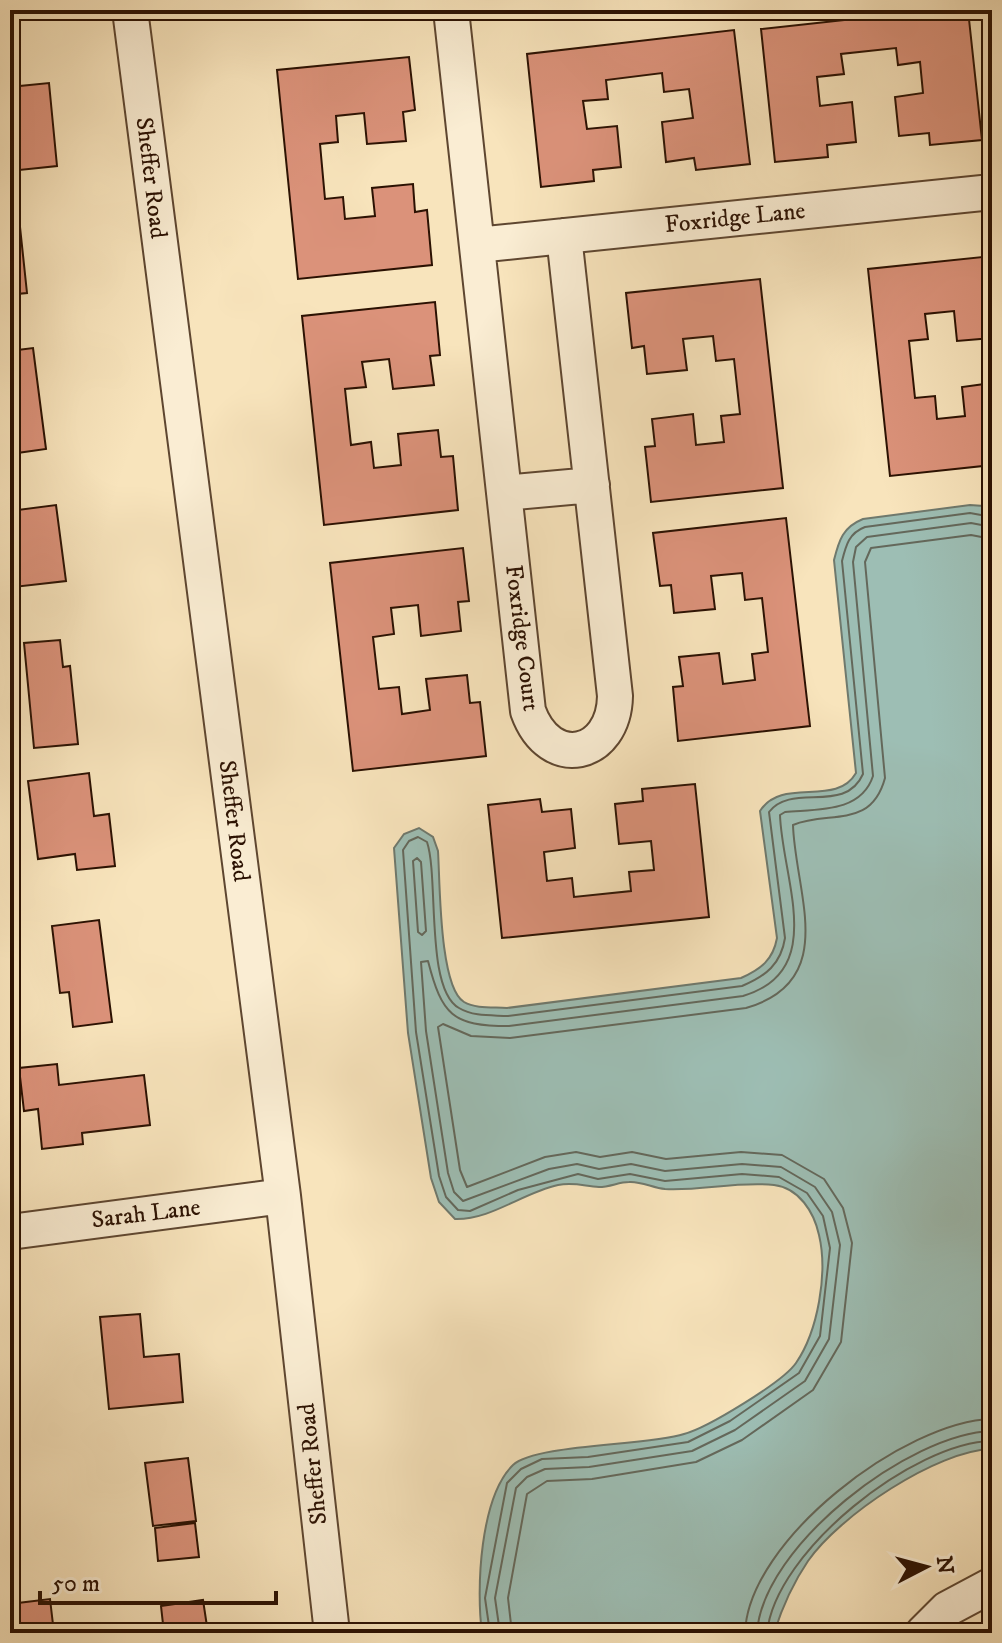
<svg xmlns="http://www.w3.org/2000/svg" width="1002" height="1643" viewBox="0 0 1002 1643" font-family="'IM FELL DW Pica',serif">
<rect width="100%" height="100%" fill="#f8e4bc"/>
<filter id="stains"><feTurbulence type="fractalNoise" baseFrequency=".0025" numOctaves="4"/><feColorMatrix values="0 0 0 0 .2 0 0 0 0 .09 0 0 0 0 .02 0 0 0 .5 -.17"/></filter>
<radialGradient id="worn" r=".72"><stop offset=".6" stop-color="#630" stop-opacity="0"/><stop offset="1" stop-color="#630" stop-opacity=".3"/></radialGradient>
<path fill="#9dbeb4" stroke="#6f796d" stroke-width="2" d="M 970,505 L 984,506 L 992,511 L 992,1449 C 937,1450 839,1516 808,1561 C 793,1583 782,1608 774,1633 L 482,1633 C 476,1589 480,1497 513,1465 C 536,1444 646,1446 684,1434 C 707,1428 783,1382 796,1363 C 818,1331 828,1273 819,1235 C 814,1212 799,1188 774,1185 C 737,1181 701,1191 665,1189 C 653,1188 641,1181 629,1182 C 619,1182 610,1187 599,1187 C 584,1186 574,1182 558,1185 C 522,1193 491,1220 455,1219 L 439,1202 L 431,1178 L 408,1033 L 394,848 L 404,834 L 419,828 L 433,837 L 438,851 C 440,880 439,987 464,1002 C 476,1009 493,1007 507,1008 L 741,978 C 761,969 773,960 777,938 L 760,811 C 782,776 836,808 856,773 L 834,560 C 839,540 843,527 863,519 Z"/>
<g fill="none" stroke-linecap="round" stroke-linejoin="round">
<path stroke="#64685b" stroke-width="2" d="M 417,858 L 421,862 L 426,931 L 422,935 L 418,932 L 413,861 Z
M 490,1633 L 485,1598 L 507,1483 L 521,1469 L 542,1459 L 588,1457 L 688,1442 L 730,1421 L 799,1373 L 820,1336 L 830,1248 L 823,1216 L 807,1193 L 779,1177 L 742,1174 L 665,1181 L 630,1174 L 598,1179 L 578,1174 L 518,1190 L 470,1211 L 458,1210 L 446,1197 L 439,1176 L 416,1032 L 403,850 L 409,841 L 418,837 L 427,842 C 439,878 425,989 459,1008 C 474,1017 492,1015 508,1016 L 742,986 C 766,976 781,964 785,938 L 769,812 C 792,782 845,815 863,774 L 842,561 C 846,545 849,533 865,527 L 970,513 L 992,517
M 500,1633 L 495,1598 L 516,1488 L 527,1477 L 545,1469 L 589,1467 L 692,1451 L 735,1430 L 805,1381 L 829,1339 L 840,1245 L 832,1212 L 815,1187 L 781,1167 L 742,1164 L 665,1171 L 631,1164 L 599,1169 L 577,1164 L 549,1169 L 463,1201 L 454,1192 L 448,1173 L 426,1031 L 421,962 L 428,961 C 442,1015 452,1026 509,1026 L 743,996 C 828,971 782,879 780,815 L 785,812 C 817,809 861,813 873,776 L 853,562 L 856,547 L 867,537 L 971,523 L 992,527
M 512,1633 L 508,1598 L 527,1494 L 547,1481 L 592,1479 L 696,1462 L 742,1440 L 813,1390 L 841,1342 L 852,1243 L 843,1208 L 824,1179 L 782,1155 L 741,1152 L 666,1159 L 632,1152 L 600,1157 L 576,1152 L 545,1157 L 467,1187 L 460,1170 L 438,1027 L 443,1024 L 471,1036 L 510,1038 L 746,1008 C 840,981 795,893 793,825 C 829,810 871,830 885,778 L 865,562 L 871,548 L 971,535 L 992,539
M 745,1633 C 748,1540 905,1421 992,1419
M 757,1633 C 762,1546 910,1433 992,1431
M 767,1633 C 775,1551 914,1442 992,1441"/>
</g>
<path fill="#db927a" stroke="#2b1102" stroke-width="2" d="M 936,10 L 968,10 L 982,140 L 930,145 L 929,133 L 899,136 L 895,97 L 923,93 L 920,62 L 898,65 L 896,48 L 841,54 L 844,74 L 817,77 L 820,106 L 852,102 L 856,142 L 827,145 L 828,157 L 775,162 L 761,29 Z
M 734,30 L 750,164 L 696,170 L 694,158 L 666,162 L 662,122 L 693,118 L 689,89 L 664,92 L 662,73 L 606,80 L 608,99 L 583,101 L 587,129 L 617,126 L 621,167 L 593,170 L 594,181 L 541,187 L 527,54 Z
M 409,57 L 415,110 L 403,112 L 406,141 L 367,144 L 364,113 L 336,116 L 338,142 L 320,144 L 325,199 L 343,197 L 345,219 L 375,216 L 372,188 L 413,184 L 415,212 L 427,210 L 432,265 L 298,279 L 277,70 Z
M 49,83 L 57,166 L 10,171 L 10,87 Z
M 18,208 L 27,293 L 17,294 L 19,314 L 10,315 L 10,209 Z
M 992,256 L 992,338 L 957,341 L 954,311 L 925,314 L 928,339 L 909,341 L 915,398 L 935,396 L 937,419 L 965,416 L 962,387 L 992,383 L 992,465 L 890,476 L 868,269 Z
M 760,279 L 783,488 L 651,502 L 645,447 L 655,446 L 652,419 L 693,414 L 696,445 L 724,442 L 721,416 L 740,414 L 734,359 L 716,361 L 713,336 L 683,339 L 687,370 L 647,374 L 644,346 L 632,348 L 626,293 Z
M 435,302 L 440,355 L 430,356 L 434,385 L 393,389 L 389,359 L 362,362 L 366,387 L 345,389 L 351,445 L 371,442 L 374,468 L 401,465 L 398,434 L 438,430 L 441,457 L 453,456 L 458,510 L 324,525 L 302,316 Z
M 33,348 L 46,449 L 10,454 L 10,351 Z
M 56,505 L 66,581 L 14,587 L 10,511 Z
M 786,518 L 810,726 L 678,741 L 673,687 L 683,686 L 679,657 L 719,653 L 723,684 L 755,680 L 752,654 L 768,652 L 762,598 L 745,600 L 742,573 L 711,576 L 715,609 L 674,613 L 671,585 L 660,586 L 653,533 Z
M 463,548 L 469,601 L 458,602 L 461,631 L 421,636 L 418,605 L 391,608 L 394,634 L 373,637 L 379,689 L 399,687 L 402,714 L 430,710 L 426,679 L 467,675 L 470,703 L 480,702 L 486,756 L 353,771 L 330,563 Z
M 60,640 L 63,667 L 70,666 L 78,744 L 34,748 L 24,643 Z
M 89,773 L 94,816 L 109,814 L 115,866 L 77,870 L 75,854 L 38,859 L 28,781 Z
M 695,784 L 709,917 L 502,938 L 488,805 L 540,799 L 542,812 L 571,809 L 575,848 L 544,852 L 547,881 L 572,878 L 574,897 L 631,891 L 629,872 L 654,870 L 651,841 L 619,844 L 615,804 L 643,801 L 642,789 Z
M 99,920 L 112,1022 L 73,1027 L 69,992 L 60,993 L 52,926 Z
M 57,1064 L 59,1085 L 144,1075 L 150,1125 L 82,1133 L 83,1144 L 42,1149 L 38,1109 L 24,1111 L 19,1068 Z
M 140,1314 L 144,1357 L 179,1354 L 183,1402 L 109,1409 L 100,1317 Z
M 188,1458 L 196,1521 L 153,1526 L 145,1463 Z
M 195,1523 L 199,1557 L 158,1561 L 155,1528 Z
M 50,1599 L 54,1633 L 10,1633 L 10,1604 Z
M 203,1600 L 208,1633 L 164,1633 L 161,1606 Z"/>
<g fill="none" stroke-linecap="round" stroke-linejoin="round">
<defs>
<path id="minor" d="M 130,10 L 283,1196 L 332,1633
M 451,10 L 528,711 C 550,772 614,757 615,696 L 564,236
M 477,245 L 992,192
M 504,493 L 592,485
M 10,1232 L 283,1196
M 923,1633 L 947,1609 L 992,1585"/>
</defs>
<use href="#minor" stroke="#5e4630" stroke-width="38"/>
<use href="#minor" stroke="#faedd3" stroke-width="34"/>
</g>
<g text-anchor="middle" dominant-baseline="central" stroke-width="6" stroke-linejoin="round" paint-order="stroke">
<g font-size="24" fill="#2b1102" stroke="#faedd3">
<text transform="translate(151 178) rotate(83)">Sheffer Road</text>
<text transform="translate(735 218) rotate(-6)">Foxridge Lane</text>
<text transform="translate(522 638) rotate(83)">Foxridge Court</text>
<text transform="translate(234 821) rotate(83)">Sheffer Road</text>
<text transform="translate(146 1214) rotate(-7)">Sarah Lane</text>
<text transform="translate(313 1464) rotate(-96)">Sheffer Road</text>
</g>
</g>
<rect width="1002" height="1643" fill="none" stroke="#f8e4bc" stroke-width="40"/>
<rect x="12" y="12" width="978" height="1619" fill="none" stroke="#2b1102" stroke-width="4"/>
<rect x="20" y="20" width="962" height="1603" fill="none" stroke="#2b1102" stroke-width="2"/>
<g transform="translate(926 1567) rotate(84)" stroke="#faedd3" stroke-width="6" paint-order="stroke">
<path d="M0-6L14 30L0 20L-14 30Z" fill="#2b1102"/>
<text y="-12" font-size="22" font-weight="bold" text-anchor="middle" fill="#2b1102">N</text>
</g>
<path d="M40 1591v12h236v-12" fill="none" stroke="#2b1102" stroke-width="4"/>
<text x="52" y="1591" font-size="24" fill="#2b1102" stroke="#faedd3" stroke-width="6" paint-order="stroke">50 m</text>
<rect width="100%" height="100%" filter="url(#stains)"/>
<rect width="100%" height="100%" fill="url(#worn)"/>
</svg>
